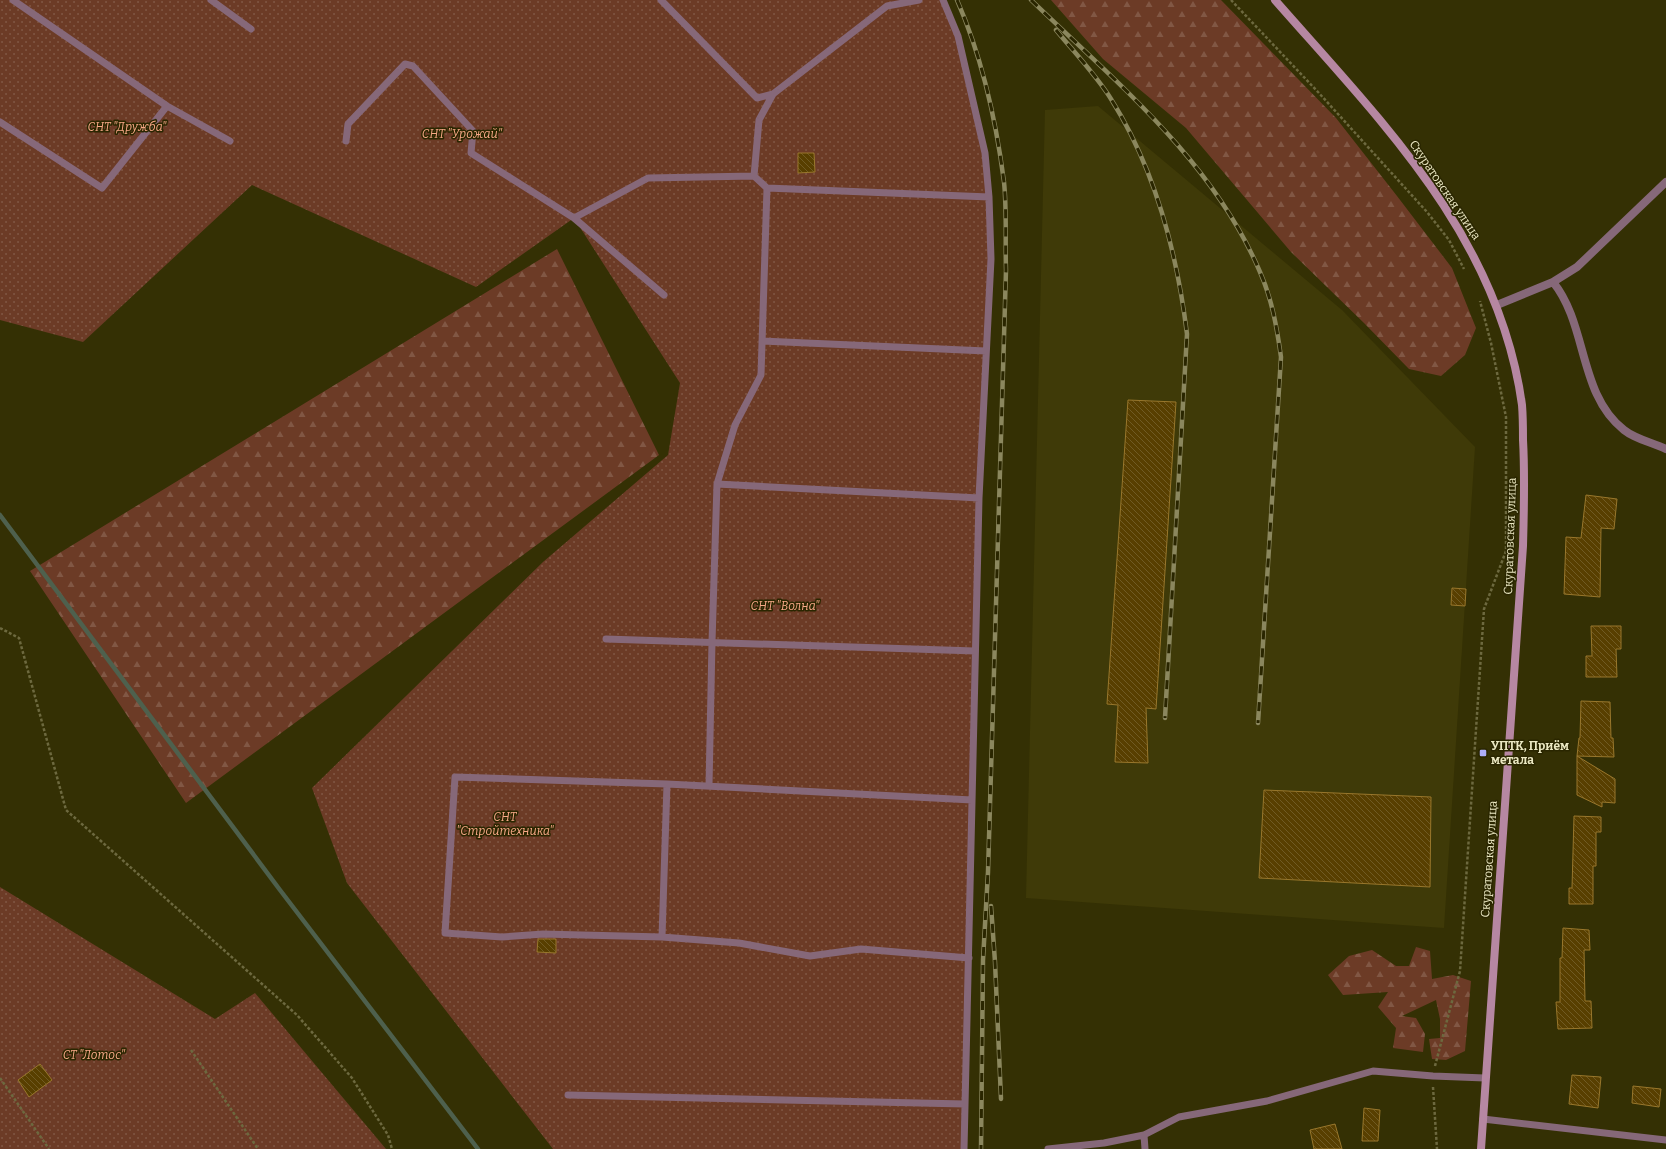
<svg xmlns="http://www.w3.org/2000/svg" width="1666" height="1149" viewBox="0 0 1666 1149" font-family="Bitter,serif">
<defs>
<pattern id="forest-firs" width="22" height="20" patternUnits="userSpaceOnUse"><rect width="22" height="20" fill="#6c3b26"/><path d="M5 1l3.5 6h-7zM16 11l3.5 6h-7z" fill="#815744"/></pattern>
<pattern id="garden-dots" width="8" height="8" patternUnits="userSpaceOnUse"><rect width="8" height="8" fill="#6c3b26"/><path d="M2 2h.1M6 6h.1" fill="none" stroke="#815744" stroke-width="1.8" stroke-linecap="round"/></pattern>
<pattern id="building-back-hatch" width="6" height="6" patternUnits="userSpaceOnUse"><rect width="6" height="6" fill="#583f00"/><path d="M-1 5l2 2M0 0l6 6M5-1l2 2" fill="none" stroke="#705b24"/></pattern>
</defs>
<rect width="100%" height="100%" fill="#343004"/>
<path fill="#3f3a08" d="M 1098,106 L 1342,310 L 1475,447 L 1444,928 L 1026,898 L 1045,110 Z"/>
<path fill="url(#forest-firs)" d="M 1051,0 L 1221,0 L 1336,118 L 1397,196 L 1452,268 L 1476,328 L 1465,355 L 1441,376 L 1409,369 L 1364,323 L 1291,252 L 1186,128 L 1103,59 Z
M 557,249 L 659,455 L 186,803 L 30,571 Z
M 1416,947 L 1430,951 L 1432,979 L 1453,975 L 1471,981 L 1465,1051 L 1446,1060 L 1432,1059 L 1429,1039 L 1440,1038 L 1440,1019 L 1436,1000 L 1402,1016 L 1416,1018 L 1425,1034 L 1423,1052 L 1393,1048 L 1396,1028 L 1378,1007 L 1388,992 L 1343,995 L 1328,975 L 1349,956 L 1372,950 L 1396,966 L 1409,966 Z"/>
<path fill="url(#garden-dots)" d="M 0,0 L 943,0 L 958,36 L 985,153 L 991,259 L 986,351 L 964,1149 L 553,1149 L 347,883 L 312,788 L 543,562 L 668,455 L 680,383 L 574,218 L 476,287 L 252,185 L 83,342 L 0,320 Z
M 0,887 L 215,1019 L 255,993 L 386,1149 L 0,1149 Z"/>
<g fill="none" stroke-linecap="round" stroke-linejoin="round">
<path stroke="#4e604d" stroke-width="4.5" d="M 0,515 L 280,890 L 478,1149"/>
</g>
<path fill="url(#building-back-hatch)" stroke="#99772c" d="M 798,153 L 814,153 L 815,172 L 798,173 Z
M 1128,400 L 1176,402 L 1156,709 L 1146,708 L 1148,763 L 1115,762 L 1118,705 L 1107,704 Z
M 1586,495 L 1617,499 L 1614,529 L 1601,528 L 1600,597 L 1564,594 L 1566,537 L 1581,538 Z
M 1452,588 L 1466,589 L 1465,606 L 1451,605 Z
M 1591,626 L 1621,626 L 1621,649 L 1616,649 L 1617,677 L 1586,677 L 1586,656 L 1592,656 Z
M 1581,701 L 1610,702 L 1611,738 L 1613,738 L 1614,757 L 1577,756 L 1579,738 L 1580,738 Z
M 1577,756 L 1615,779 L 1615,803 L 1602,802 L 1602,807 L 1577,795 Z
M 1264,790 L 1431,797 L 1430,887 L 1259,878 Z
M 1574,816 L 1601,817 L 1601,832 L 1596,832 L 1596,866 L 1593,866 L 1593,904 L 1569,904 L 1569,888 L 1572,888 Z
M 1563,928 L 1589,930 L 1590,950 L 1584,950 L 1585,1001 L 1591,1001 L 1592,1028 L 1558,1029 L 1556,1002 L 1560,1002 L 1560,958 L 1562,958 Z
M 538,939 L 556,939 L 556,953 L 537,952 Z
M 40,1064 L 52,1080 L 29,1097 L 18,1080 Z
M 1572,1075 L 1601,1077 L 1598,1108 L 1569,1104 Z
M 1633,1086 L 1661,1089 L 1659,1107 L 1632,1103 Z
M 1364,1108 L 1380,1110 L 1378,1141 L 1362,1141 Z
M 1335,1124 L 1342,1149 L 1314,1149 L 1310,1130 Z"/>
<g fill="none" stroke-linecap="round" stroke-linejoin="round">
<path stroke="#6d693f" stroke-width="2.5" stroke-dasharray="3 2" stroke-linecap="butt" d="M 1231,0 L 1318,92 L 1427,212 L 1449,240 L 1464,269
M 0,628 L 19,638 L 66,810 L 297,1015 L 352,1078 L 388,1135 L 392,1149
M 191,1050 L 258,1149
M 1435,1066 L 1460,971 L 1484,609 L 1506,551 L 1506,417 L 1491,343 L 1480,301
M 0,1078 L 49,1149
M 1433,1087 L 1437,1149"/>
<path stroke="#866879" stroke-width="7" d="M 13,0 L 167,106 L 230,141
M 211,0 L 251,29
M 661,0 L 757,98 L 773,94
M 943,0 L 958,36 L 985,153 L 989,197 L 991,259 L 979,498 L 964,1149
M 0,122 L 102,188 L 167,106
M 346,141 L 348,124 L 405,64 L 413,66 L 473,131 L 471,153 L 574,218 L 664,295
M 754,176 L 767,188 L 989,197
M 574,218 L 648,178 L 754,176 L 759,120 L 773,94 L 887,6 L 919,0
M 762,341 L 986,351
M 717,484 L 979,498
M 606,639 L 975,651
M 709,786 L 712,642 L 717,484 L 735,425 L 761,375 L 767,188
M 662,937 L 667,784
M 969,958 L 861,949 L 810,956 L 739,943 L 662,937 L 543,934 L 502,937 L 445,933 L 455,777 L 667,784 L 972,800
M 568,1095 L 965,1104
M 1483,1119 L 1666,1140
M 1144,1135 L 1145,1149
M 1048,1149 L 1104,1143 L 1144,1135 L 1179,1117 L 1267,1101 L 1373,1071 L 1433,1076 L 1485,1078"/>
<path stroke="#866879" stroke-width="8" d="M 1553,282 C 1588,325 1578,394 1624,430 C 1635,439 1653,443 1666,449
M 1497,305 L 1553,282 L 1577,267 L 1666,182"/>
<path stroke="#b687a2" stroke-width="8" d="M 1275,0 C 1382,122 1499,237 1522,405 C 1523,417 1523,428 1523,440 C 1525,475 1524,511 1523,546 L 1481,1149"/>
<defs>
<path id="rail" d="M 957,0 C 982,57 996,120 1004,182 C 1007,211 1005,241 1006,270 L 988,872 L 983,960 L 981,1149
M 1031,0 C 1116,82 1213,161 1260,272 C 1272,299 1277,328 1281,357 L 1258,723
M 1056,30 C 1074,52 1096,75 1111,99 C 1155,169 1177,253 1187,334 L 1165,718
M 991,906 L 995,962 L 1001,1099"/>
</defs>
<use href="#rail" stroke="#8b875e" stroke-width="4.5"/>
<use href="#rail" stroke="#2a2600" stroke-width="3" stroke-dasharray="9" stroke-linecap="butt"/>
</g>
<rect fill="#aeaefa" stroke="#2a2600" stroke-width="1.5" x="1479" y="749" width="8" height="8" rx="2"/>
<g text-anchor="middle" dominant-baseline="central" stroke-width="3" stroke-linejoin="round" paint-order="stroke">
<g font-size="12" font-style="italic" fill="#f8a887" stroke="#2a2600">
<text x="127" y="127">СНТ "Дружба"</text>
<text x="462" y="134">СНТ "Урожай"</text>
<text x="785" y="606">СНТ "Волна"</text>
<text x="505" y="817">СНТ<tspan x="505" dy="14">"Стройтехника"</tspan></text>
<text x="94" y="1055">СТ "Лотос"</text>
</g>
<g font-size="12" fill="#ebe8c2" stroke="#2a2600">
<text transform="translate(1445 190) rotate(56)">Скуратовская улица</text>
<text transform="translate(1510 536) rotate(-88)">Скуратовская улица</text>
<text transform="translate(1489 859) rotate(-86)">Скуратовская улица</text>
</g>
<g font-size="12" font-weight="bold" fill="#ebe8c2" stroke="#2a2600" text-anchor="start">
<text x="1491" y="746">УПТК, Приём<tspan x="1491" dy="14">метала</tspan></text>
</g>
</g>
</svg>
